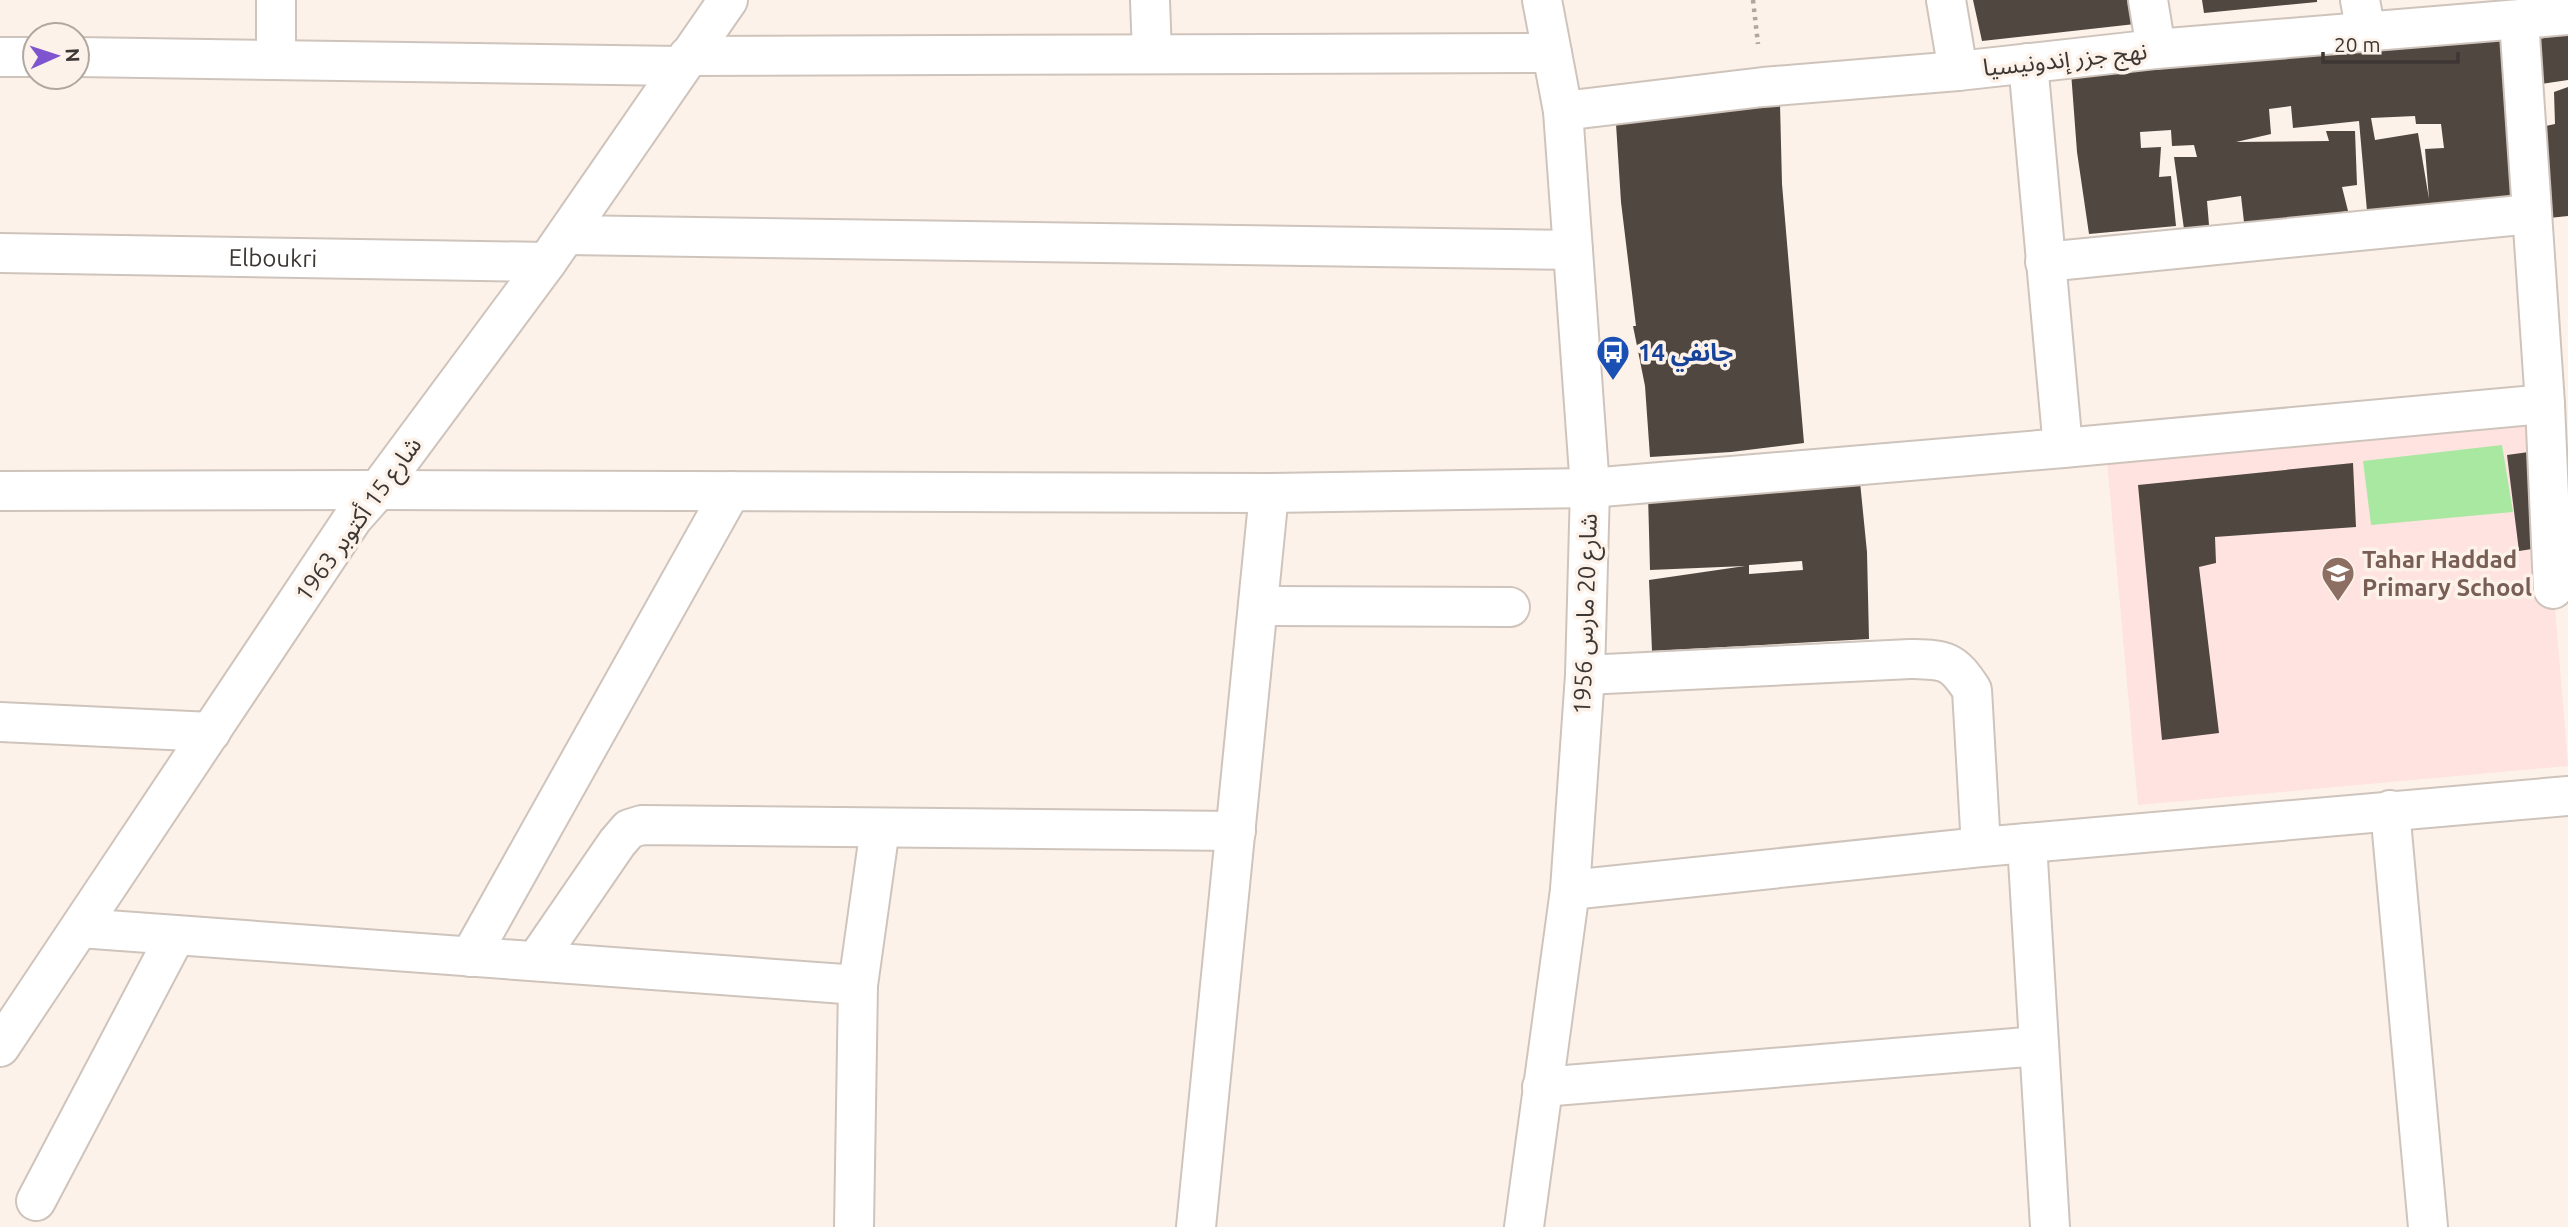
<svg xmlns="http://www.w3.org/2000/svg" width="2568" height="1227" viewBox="0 0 2568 1227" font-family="Ubuntu,'Noto Sans Arabic',sans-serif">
<rect width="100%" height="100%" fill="#fdf2e9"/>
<path fill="#fee3e0" d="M 2539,414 L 2568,766 L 2138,805 L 2106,450 Z"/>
<path fill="#a8e8a1" d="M 2502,445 L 2513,512 L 2371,525 L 2363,461 Z"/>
<path fill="#504741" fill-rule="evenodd" d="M 1973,0 L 2140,0 L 2144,23 L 1982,41 Z
M 2202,0 L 2317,0 L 2317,2 L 2204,13 Z
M 2568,34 L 2568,80 L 2541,84 L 2538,39 Z
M 2502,37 L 2517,201 L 2367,211 L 2359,121 L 2293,128 L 2291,106 L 2269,109 L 2271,134 L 2236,142 L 2329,141 L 2326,131 L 2355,131 L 2357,185 L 2342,187 L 2348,211 L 2301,219 L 2244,222 L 2241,196 L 2207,201 L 2209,225 L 2184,229 L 2174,157 L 2197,157 L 2194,145 L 2172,146 L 2171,130 L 2140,132 L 2141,148 L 2161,147 L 2159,177 L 2171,176 L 2176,226 L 2089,234 L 2077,152 L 2071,72 ZM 2415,116 L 2416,124 L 2441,124 L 2444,148 L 2425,149 L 2429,199 L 2418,133 L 2375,140 L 2371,118 Z
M 2568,87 L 2568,216 L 2549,218 L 2541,127 L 2555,124 L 2554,92 Z
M 1780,104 L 1782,184 L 1804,443 L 1731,452 L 1650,457 L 1645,386 L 1633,326 L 1636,326 L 1621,202 L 1616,124 Z
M 2536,451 L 2551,546 L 2519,551 L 2507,455 Z
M 2353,463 L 2356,527 L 2215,537 L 2216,563 L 2199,567 L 2219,733 L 2162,740 L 2138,485 Z
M 1859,472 L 1867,552 L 1869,639 L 1652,651 L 1649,580 L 1745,566 L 1650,570 L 1648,494 ZM 1802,561 L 1803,570 L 1749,574 L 1749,565 Z"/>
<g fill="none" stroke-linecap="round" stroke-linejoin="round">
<defs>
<g id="minor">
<path d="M 1150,0 L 1152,54"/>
<path d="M 1946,0 L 1958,71"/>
<path d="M 2148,0 L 2156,49"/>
<path d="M 2360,0 L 2366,33"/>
<path d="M 2519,20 L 2545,404 L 2553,589"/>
<path d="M 688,56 L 1552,53"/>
<path d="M 0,57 L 35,57"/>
<path d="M 77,57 L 681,66"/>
<path d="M 276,59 L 276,0"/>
<path d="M 2028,63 L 2063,448"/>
<path d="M 1563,111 L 1763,87 L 1958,71 L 2156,49 L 2568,15"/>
<path d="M 566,235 L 1573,250"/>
<path id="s1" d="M 0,253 L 547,262"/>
<path d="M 2045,262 L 2531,214"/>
<path d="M 0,491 L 378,490 L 1269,493 L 1590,488 L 2063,448 L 2545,404"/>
<path d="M 1259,606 L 1510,607"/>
<path d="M 1585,675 L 1910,659 C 1945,660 1952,659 1972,690 L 1981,847"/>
<path d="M 0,722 L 211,732"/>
<path d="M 2390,810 L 2428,1227"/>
<path d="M 2027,843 L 2050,1227"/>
<path d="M 1570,890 L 1981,847 L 2568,796"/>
<path d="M 80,928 L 858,985"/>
<path d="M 470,957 L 731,491"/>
<path d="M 536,961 L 617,843 L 629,829 L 642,825 L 1236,831"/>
<path d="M 0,1047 L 353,518 L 378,490 L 547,262 L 728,0"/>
<path d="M 1542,1087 L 2039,1046"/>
<path d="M 36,1201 L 176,935"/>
<path d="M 854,1227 L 858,985 L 880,828"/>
<path d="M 1196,1227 L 1269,493"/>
<path d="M 1524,1227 L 1570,890 L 1585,675 L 1590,488 L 1563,111 L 1542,0"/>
</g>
</defs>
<use href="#minor" stroke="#cfc4bc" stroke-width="42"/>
<path stroke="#aea69f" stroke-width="4.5" stroke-dasharray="3.5 5" stroke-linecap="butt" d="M 1753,0 L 1758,44"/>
<use href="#minor" stroke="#fff" stroke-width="38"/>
</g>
<defs>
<symbol id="bus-pin" viewBox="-11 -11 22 30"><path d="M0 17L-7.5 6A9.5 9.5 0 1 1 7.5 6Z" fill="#1a4fb4" stroke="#fdf2e9"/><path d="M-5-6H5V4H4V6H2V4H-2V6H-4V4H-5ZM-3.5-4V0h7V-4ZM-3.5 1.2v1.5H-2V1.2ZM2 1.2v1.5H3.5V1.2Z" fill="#fff"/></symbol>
<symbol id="school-pin" viewBox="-11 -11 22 30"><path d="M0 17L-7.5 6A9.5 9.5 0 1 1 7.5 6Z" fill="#8d6e63" stroke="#fdf2e9"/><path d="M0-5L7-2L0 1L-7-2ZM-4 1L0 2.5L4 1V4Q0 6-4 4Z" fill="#fff"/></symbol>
</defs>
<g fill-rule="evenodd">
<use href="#bus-pin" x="1594" y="333" width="38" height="52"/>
<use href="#school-pin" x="2319" y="554" width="38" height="52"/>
</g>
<g text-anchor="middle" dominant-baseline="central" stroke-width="7" stroke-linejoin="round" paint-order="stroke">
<g font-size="24" fill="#3c3734" stroke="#fdf2e9">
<text transform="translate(2065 59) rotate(-6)">نهج جزر إندونيسيا</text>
<text stroke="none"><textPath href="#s1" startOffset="273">Elboukri</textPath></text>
<text transform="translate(358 519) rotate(-54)">شارع 15 أكتوبر 1963</text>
<text transform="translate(1585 614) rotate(-88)">شارع 20 مارس 1956</text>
</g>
<g font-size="24" font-weight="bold" fill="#164399" stroke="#fdf2e9" text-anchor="start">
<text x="1638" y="352">14 جانفي</text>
</g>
<g font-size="24" font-weight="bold" fill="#785e54" stroke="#fdf2e9" text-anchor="start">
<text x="2362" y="559">Tahar Haddad<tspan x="2362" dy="28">Primary School</tspan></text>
</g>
</g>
<g transform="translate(56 56) rotate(87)"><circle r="33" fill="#fdf2e9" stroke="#b0a7a1" stroke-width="2"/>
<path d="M0-5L12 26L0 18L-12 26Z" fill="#7e55cf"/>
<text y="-10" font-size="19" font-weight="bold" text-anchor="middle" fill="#3c3734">N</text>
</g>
<path d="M2323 52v10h135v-10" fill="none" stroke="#3c3734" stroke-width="3.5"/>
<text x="2334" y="52" font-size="21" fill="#3c3734" stroke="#fdf2e9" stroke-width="5" paint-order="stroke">20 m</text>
</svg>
